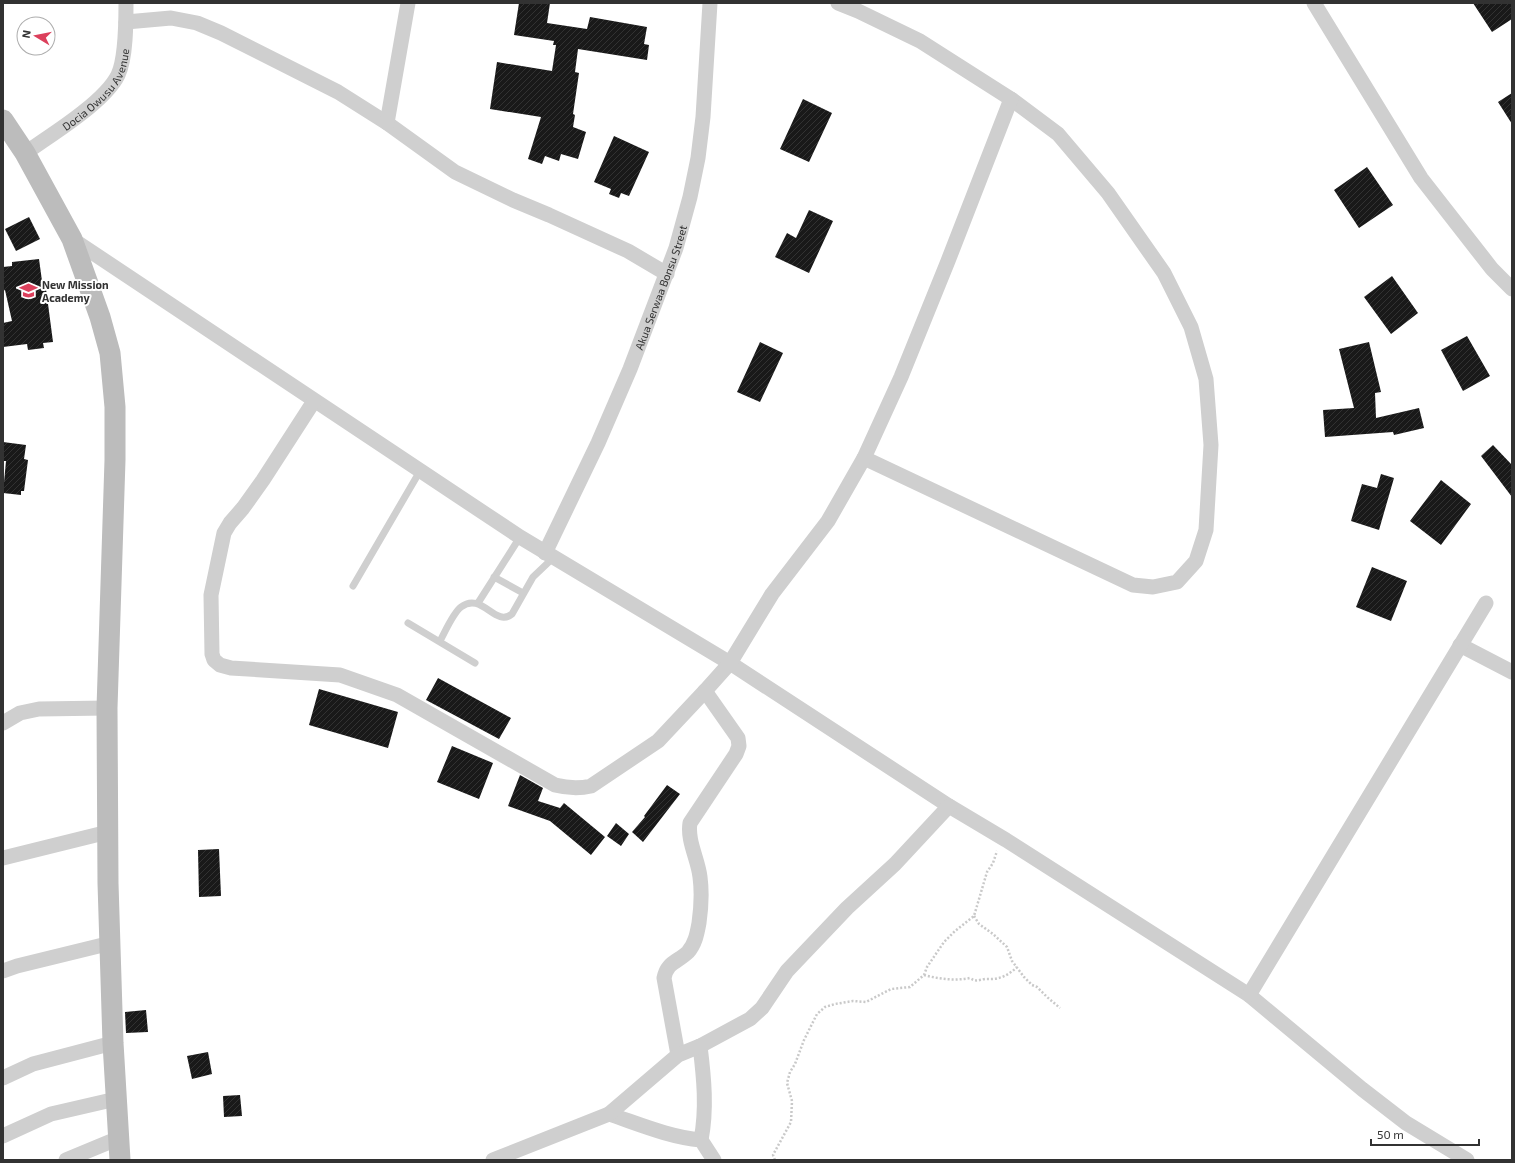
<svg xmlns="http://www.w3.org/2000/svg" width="1515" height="1163" viewBox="0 0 1515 1163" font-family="'Exo 2',sans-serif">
<defs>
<pattern id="building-hatch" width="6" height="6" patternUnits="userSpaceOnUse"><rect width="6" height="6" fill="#191919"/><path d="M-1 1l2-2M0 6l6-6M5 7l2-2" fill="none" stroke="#323232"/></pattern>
</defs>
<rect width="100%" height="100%" fill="#fff"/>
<path fill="url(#building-hatch)" d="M 519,3 L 550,3 L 547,23 L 587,29 L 590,17 L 647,27 L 644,44 L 649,45 L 647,60 L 578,49 L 575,72 L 579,73 L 573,114 L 575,115 L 573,127 L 586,132 L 578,159 L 561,154 L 559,161 L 545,156 L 542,164 L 528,159 L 541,117 L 490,109 L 497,62 L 552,71 L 556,45 L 553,45 L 554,41 L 514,35 Z
M 1473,3 L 1512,3 L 1512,19 L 1492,32 Z
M 1512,93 L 1512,124 L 1498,102 Z
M 803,99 L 832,113 L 809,162 L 780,149 Z
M 614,136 L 649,152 L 629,196 L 621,193 L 619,198 L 609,194 L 611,189 L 594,182 Z
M 1367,167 L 1393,205 L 1359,228 L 1334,190 Z
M 809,210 L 833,221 L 809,273 L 775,257 L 787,233 L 796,238 Z
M 29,217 L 40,239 L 16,251 L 5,229 Z
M 39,259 L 42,281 L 45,281 L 53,342 L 43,343 L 44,348 L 28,350 L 27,344 L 3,347 L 3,323 L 12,321 L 5,290 L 3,291 L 3,267 L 12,266 L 12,262 Z
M 1392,276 L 1418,313 L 1391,334 L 1364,297 Z
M 1467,336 L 1490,376 L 1463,391 L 1441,350 Z
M 760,342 L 783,353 L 760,402 L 737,392 Z
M 1369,342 L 1381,392 L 1375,393 L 1376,418 L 1419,408 L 1424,428 L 1394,435 L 1393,432 L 1325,437 L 1323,410 L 1354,408 L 1339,349 Z
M 3,442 L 26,445 L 24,459 L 28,460 L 24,491 L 21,491 L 21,495 L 3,493 L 6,461 L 3,461 Z
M 1493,445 L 1512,465 L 1512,497 L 1481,456 Z
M 1381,474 L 1394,478 L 1379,530 L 1351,521 L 1362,484 L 1377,488 Z
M 1441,480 L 1471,504 L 1441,545 L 1410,521 Z
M 1372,567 L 1407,581 L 1391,621 L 1356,607 Z
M 438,678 L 511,718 L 499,739 L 426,700 Z
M 319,689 L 398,712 L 388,748 L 309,725 Z
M 452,746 L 493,763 L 479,799 L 437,782 Z
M 520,775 L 543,788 L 538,801 L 560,808 L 564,803 L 605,837 L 591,855 L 550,821 L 508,806 Z
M 667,785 L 680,794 L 643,842 L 632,832 L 645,817 L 644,816 Z
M 616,823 L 629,834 L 621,846 L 607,836 Z
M 219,849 L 221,896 L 199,897 L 198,850 Z
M 146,1010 L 148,1032 L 126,1033 L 125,1012 Z
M 208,1052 L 212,1074 L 192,1079 L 187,1056 Z
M 240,1095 L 242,1116 L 224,1117 L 223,1096 Z"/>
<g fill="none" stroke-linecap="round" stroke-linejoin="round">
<path stroke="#c9c9c9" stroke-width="2.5" stroke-dasharray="2 2" stroke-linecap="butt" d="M 974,916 L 979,924 L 993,934 L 1007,947 L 1012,961 L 1024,977 L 1032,985 L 1037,987 L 1047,997 L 1060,1008
M 924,975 C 939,979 955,981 970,978 C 976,982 978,980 985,979 C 987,979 989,979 991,979 C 1001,979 1010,974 1017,967
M 775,1160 L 773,1155 L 791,1122 L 792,1101 L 787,1083 L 790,1072 L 795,1064 L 804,1040 L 817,1014 L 825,1007 L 835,1004 L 853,1001 L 866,1002 L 891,989 L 910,987 L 924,975 L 927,967 L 944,942 L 955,931 L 974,916 L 987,872 L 993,863 L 997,851"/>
<path stroke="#cfcfcf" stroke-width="7" d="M 494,577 L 523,593
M 353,586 L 420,471
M 478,603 L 520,537
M 408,623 L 475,663
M 440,641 C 445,632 453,613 461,607 C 482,591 495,628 512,614 L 533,577 L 553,558"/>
<g stroke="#cfcfcf" stroke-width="15">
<path d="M 838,3 L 858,11 L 920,41 L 1011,99 L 1058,134 L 1108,193 L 1164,273 L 1191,327 L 1206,379 L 1211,445 L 1206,530 L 1196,561 L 1177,582 L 1153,587 L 1133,585 L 864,458"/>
<path d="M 1314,3 L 1421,178 L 1492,269 L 1512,289"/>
<path d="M 126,22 L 171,18 L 197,23 L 221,33 L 338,92 L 387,123 L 455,172 L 513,200 L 549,215 L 628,251 L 667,274"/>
<path d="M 387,123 L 408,3"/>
<path id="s1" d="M 25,153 C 50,136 105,102 118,75 C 126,58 126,23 126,3"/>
<path d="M 72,239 L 520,537 L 730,663 L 949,806 L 1006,840 L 1249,995 L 1362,1089 L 1406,1123 L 1467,1160"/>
<path d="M 314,401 L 263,480 L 243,508 L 230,523 L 224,533 L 211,595 L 212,654 L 214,660 L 220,665 L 231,668 L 340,675 L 397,695 L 555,785 C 567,788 578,789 591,786 L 658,741 L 705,691 L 730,663 L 772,594 L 828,521 L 864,458 L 901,377 L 948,261 L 1011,99"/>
<path id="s2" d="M 545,553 L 598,443 L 630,369 L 676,248 L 690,197 L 698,158 L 703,117 L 710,3"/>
<path d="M 1460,645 L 1512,672"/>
<path d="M 3,723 L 20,713 L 39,709 L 107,708"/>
<path d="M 3,858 L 108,832"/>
<path d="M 3,971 L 17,966 L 111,943"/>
<path d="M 1249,995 L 1486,603"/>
<path d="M 700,1046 C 704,1078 707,1109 701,1140"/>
<path d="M 678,1055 L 664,978 C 667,962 678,962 688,952 C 695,944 697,934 699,923 C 701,909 702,892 700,877 C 698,859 687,841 690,823 L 736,754 L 739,746 L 738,738 L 705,691"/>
<path d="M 3,1078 L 33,1064 L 113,1043"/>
<path d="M 609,1114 C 639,1124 669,1137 701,1140 L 714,1160"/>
<path d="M 3,1136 L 51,1114 L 116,1099"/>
<path d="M 66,1160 L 119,1138"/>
<path d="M 493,1160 L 609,1114 L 678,1055 L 700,1046 L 750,1019 L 762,1008 L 787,971 L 847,908 L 895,864 L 949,806"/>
</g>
<path stroke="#bcbcbc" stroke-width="21" d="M 3,120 L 25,153 L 72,239 L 100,317 L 110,353 L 115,407 L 115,460 L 107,708 L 108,883 L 113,1043 L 120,1160"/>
</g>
<defs>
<symbol id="school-bare" viewBox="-9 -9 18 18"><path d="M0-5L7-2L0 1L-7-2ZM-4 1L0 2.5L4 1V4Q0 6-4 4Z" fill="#dc405c" stroke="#fff" stroke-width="2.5" paint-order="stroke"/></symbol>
</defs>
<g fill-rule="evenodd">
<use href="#school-bare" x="16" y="278" width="25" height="25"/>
</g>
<g text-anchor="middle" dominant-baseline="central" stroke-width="4" stroke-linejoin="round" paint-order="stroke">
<g font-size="11" fill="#323232" stroke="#fff">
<text stroke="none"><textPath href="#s1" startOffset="98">Docia Owusu Avenue</textPath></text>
<text stroke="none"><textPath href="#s2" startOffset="290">Akua Serwaa Bonsu Street</textPath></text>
</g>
<g font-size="11" font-weight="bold" fill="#323232" stroke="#fff" text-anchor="start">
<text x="42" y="284">New Mission<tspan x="42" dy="13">Academy</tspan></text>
</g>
</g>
<rect width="1515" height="1163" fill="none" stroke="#323232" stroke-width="8"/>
<g transform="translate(36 36) rotate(280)"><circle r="19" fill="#ffffff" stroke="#adadad"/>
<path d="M0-3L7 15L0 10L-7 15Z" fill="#dc405c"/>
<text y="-6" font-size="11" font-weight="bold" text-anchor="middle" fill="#323232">N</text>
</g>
<path d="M1371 1139v6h108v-6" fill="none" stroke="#323232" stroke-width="2"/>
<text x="1377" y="1139" font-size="12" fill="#323232" stroke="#ffffff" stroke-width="3" paint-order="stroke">50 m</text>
</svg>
